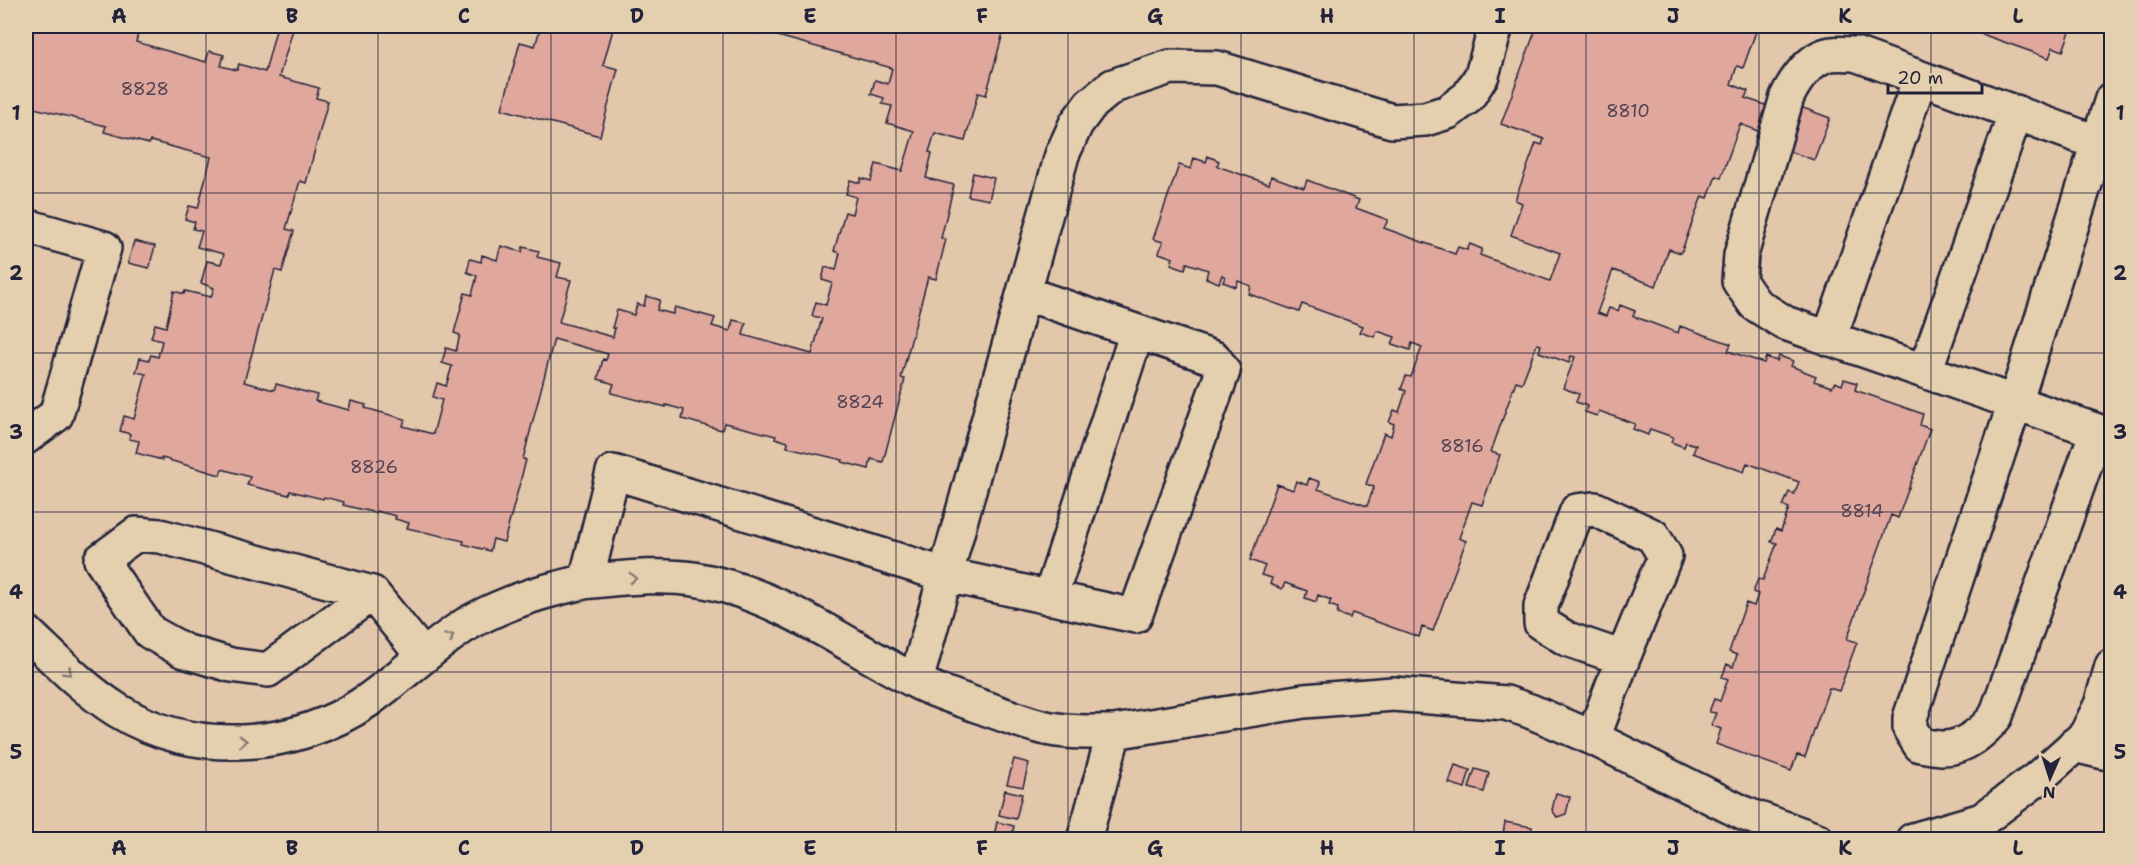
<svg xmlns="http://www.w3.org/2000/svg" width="2137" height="865" viewBox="0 0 2137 865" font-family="'Shantell Sans',sans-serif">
<rect width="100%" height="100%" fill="#e3c7ab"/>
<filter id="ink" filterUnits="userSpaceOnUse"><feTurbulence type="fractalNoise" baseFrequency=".0167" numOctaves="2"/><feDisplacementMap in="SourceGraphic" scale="12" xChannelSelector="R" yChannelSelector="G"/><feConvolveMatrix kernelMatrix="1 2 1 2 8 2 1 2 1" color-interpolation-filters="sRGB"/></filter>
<g filter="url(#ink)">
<path fill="#e0a79d" stroke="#22223b" stroke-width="1.5" d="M 26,26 L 80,26 L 80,27 L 98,32 L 100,26 L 106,26 L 138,34 L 136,42 L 206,62 L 209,51 L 224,55 L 221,66 L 237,70 L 239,64 L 265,72 L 277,26 L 294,26 L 279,77 L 319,88 L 316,98 L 328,101 L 306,183 L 300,181 L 286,229 L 294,231 L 282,272 L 275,270 L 244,382 L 274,390 L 276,384 L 317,395 L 315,401 L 349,410 L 351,401 L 366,405 L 365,408 L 405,419 L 403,426 L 433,434 L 442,400 L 433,397 L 437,383 L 446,386 L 452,366 L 442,363 L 446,348 L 456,351 L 460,335 L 454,333 L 465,293 L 472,295 L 477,276 L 467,272 L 470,259 L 481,262 L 482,255 L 497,260 L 501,246 L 522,252 L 523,247 L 539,251 L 537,257 L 561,263 L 557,277 L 571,280 L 559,322 L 613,337 L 615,328 L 612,328 L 617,310 L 634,315 L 637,304 L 644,306 L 646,296 L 660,300 L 657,310 L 673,314 L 675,307 L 715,318 L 712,326 L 730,331 L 733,320 L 746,323 L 743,335 L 812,354 L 822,318 L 812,316 L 816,302 L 826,305 L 832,283 L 822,280 L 825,267 L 836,270 L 840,253 L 834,251 L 845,212 L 852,214 L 856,197 L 846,194 L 850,180 L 860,183 L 861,178 L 871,181 L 876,164 L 902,171 L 914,131 L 887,123 L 892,106 L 882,104 L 884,98 L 871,94 L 875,80 L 888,84 L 892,68 L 760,31 L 759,34 L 728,26 L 1005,26 L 986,95 L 978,93 L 965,141 L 935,133 L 929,152 L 932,153 L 926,178 L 954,185 L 941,238 L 946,239 L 936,279 L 928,277 L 901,378 L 905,379 L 883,462 L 871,459 L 869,469 L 842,462 L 843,460 L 787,447 L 788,442 L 775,438 L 776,436 L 724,423 L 722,430 L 682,419 L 684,410 L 666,405 L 666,407 L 611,393 L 614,384 L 598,379 L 603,359 L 606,360 L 608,354 L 554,339 L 523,459 L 526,460 L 504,542 L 493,539 L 490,551 L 463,544 L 464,541 L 407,528 L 409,523 L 395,519 L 396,516 L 376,511 L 376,513 L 343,505 L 344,502 L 324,497 L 323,499 L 290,491 L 289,495 L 247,485 L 250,477 L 222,469 L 220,475 L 162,458 L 162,460 L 136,453 L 139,441 L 129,439 L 130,434 L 120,431 L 124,416 L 134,419 L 146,374 L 136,372 L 140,358 L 149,360 L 151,355 L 158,357 L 162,341 L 151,338 L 155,324 L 166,327 L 174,291 L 184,294 L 185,291 L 211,297 L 214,288 L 201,283 L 207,261 L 221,264 L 224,254 L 197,247 L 202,231 L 193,229 L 195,222 L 185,219 L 189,206 L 198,208 L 211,157 L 150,141 L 149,144 L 104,132 L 106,126 L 26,106 Z
M 541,26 L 614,26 L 603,65 L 618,69 L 600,136 L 502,109 L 520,42 L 535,46 Z
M 1537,26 L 1565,26 L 1579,30 L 1580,26 L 1758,26 L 1743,68 L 1737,66 L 1731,84 L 1748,91 L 1745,98 L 1768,106 L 1771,96 L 1830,118 L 1814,160 L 1755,139 L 1758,131 L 1740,124 L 1721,178 L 1716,176 L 1708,198 L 1702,196 L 1681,253 L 1669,249 L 1656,286 L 1613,270 L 1597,313 L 1606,316 L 1609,308 L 1618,311 L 1620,305 L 1635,311 L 1633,316 L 1678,333 L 1680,326 L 1731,344 L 1728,351 L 1764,363 L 1766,357 L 1777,361 L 1779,356 L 1793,361 L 1791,366 L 1816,376 L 1814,381 L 1832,387 L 1835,382 L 1842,385 L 1844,379 L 1857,383 L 1855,390 L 1923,414 L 1920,425 L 1930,429 L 1898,518 L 1891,515 L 1847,639 L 1857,642 L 1839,691 L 1829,688 L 1805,757 L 1797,755 L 1791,771 L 1716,744 L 1721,729 L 1711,725 L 1716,713 L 1709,712 L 1714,699 L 1720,701 L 1728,679 L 1722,677 L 1727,664 L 1733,667 L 1737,655 L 1729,652 L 1746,603 L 1754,606 L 1758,594 L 1753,592 L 1758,579 L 1763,580 L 1777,543 L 1771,542 L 1776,529 L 1781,531 L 1789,508 L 1783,506 L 1789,492 L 1794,494 L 1799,482 L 1747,463 L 1744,472 L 1693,453 L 1696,445 L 1686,442 L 1684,447 L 1671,442 L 1673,437 L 1650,429 L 1648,435 L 1633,429 L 1635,424 L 1599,411 L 1597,416 L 1585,412 L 1587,406 L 1576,402 L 1579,394 L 1563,388 L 1575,357 L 1571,356 L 1569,363 L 1539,352 L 1541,345 L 1537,344 L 1522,383 L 1516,381 L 1491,452 L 1500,455 L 1482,505 L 1472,502 L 1459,538 L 1466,541 L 1433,631 L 1422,627 L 1419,637 L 1352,613 L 1350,618 L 1337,614 L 1338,608 L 1329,605 L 1331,600 L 1318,595 L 1316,602 L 1305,598 L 1307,591 L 1285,583 L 1282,589 L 1270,584 L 1272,578 L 1261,575 L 1265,566 L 1250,560 L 1277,484 L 1293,490 L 1296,481 L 1307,485 L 1309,478 L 1320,482 L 1318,489 L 1367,506 L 1374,487 L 1366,484 L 1384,433 L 1391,436 L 1394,424 L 1389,422 L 1394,410 L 1399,412 L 1406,391 L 1401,389 L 1406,376 L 1411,377 L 1422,347 L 1412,343 L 1410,350 L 1392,344 L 1395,337 L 1377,331 L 1375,337 L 1360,332 L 1363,326 L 1302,304 L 1299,312 L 1249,294 L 1251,286 L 1238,281 L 1236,287 L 1223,282 L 1225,277 L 1222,275 L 1219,283 L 1206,278 L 1208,270 L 1187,263 L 1185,269 L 1171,264 L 1173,258 L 1159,253 L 1163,242 L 1153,239 L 1179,165 L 1191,169 L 1194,158 L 1206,162 L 1208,156 L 1219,161 L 1217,166 L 1269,184 L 1271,176 L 1304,188 L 1307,180 L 1359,200 L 1356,208 L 1388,220 L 1384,228 L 1455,254 L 1458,247 L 1467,250 L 1470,244 L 1482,249 L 1480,255 L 1550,281 L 1560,253 L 1511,235 L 1522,203 L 1515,200 L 1536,143 L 1542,145 L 1544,139 L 1501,124 Z
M 1959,26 L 2072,26 L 2063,51 L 2053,47 L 2049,58 Z
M 973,173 L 994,178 L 989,200 L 968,196 Z
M 134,241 L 155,246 L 149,268 L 128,263 Z
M 1014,759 L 1029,763 L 1023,787 L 1007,784 Z
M 1455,765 L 1470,770 L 1465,788 L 1449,783 Z
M 1475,769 L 1489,773 L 1484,792 L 1469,788 Z
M 1005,790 L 1022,794 L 1016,819 L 999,815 Z
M 1556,793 L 1570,797 L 1566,814 L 1557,817 L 1552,810 Z
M 997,822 L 1014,826 L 1011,840 L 993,840 Z
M 1505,822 L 1532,827 L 1530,840 L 1502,840 Z
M 1457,833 L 1494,840 L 1456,840 Z"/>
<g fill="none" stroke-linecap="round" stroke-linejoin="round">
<defs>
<path id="minor" d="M 2112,148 L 1855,54 C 1848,54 1839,53 1831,54 C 1811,57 1795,80 1787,97 L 1741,255 L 1739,281 L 1755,304 L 1785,323 L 2112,436
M 26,226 L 104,248 L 56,415 L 26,437
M 1829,339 L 1920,78
M 1925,371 L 2016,112
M 2097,431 L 1996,716 C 1984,731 1965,748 1944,748 C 1936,748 1928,746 1920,745 L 1910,729 L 1910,718 L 2015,403 L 2112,99
M 1595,509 L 1653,536 L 1665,556 L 1623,658 L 1567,639 L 1541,623 L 1541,606 L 1577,511 Z
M 136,534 L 160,536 L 372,593 L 268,670 L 231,665 L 184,651 L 150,632 L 101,560 Z
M 586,581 L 613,472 L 946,575 L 1135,616 L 1223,371 L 1214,358 L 1024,293
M 372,593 L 423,656
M 1050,598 L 1137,332
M 26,632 C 55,659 82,688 117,710 C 192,757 294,751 367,701 C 401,677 431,647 467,624 C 491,610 524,597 551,590 C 564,587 578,582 592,581 C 625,578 661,574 694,579 C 776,592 845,645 917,682 C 937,692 958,698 979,706 C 1000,713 1021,722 1042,727 C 1065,733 1090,732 1114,732 L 1304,701 L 1393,694 L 1506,703 L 1530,711 L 1593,738 L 1745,814 L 1817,840
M 916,681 L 1062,155 L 1076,124 L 1090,105 L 1113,86 L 1170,67 L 1217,68 L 1392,121 L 1425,119 L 1448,112 L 1468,97 L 1482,75 L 1496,26
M 1593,738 L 1623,658
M 2074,745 L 2112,754
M 1084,840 L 1114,732
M 1913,840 L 1982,820 L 2038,778 L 2086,735 L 2101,705 L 2112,666"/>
</defs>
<use href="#minor" stroke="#22223b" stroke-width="38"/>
<use href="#minor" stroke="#e4cfae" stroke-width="33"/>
</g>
<defs><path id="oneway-chevron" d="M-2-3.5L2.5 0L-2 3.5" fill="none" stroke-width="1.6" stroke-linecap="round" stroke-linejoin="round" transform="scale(1.5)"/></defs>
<g stroke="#837874">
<use href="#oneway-chevron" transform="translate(633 578) rotate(-2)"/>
<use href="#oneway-chevron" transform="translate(450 637) rotate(-36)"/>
<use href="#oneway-chevron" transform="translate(68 672) rotate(44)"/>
<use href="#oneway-chevron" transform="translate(243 741) rotate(-1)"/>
</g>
</g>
<path fill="none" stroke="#22223b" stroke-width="1.5" stroke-opacity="0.55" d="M 206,26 L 206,840M 378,26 L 378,840M 551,26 L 551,840M 723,26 L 723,840M 896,26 L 896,840M 1068,26 L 1068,840M 1241,26 L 1241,840M 1414,26 L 1414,840M 1586,26 L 1586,840M 1759,26 L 1759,840M 1931,26 L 1931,840M 26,193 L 2112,193M 26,353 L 2112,353M 26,512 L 2112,512M 26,672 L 2112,672"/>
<g text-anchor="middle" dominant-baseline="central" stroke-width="6" stroke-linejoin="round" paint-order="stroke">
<g font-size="18" fill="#524354">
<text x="145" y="89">8828</text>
<text x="1628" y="111">8810</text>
<text x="860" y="402">8824</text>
<text x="1462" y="446">8816</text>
<text x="374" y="467">8826</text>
<text x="1862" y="511">8814</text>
</g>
</g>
<rect width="2137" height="865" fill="none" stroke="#e4cfae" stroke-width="66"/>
<g transform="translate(2050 778) rotate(183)" stroke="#e4cfae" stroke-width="4.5" paint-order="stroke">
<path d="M0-4.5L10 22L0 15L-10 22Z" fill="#22223b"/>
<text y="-9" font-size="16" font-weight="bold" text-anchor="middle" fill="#22223b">N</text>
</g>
<path d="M1888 84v9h94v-9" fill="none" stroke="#22223b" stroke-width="3"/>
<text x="1897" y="84" font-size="18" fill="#22223b" stroke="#e4cfae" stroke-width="4.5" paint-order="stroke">20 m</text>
<rect x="33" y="33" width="2071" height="799" fill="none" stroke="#22223b" stroke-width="2"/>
<g font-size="20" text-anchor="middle" font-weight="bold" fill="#22223b">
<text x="119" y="23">A</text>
<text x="292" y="23">B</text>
<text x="464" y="23">C</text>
<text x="637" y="23">D</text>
<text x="810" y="23">E</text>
<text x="982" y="23">F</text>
<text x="1155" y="23">G</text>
<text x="1327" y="23">H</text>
<text x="1500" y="23">I</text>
<text x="1673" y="23">J</text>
<text x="1845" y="23">K</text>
<text x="2018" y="23">L</text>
<text x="16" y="120">1</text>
<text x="2120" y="120">1</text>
<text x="16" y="280">2</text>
<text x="2120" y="280">2</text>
<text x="16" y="439">3</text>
<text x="2120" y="439">3</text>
<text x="16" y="599">4</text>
<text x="2120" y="599">4</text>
<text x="16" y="759">5</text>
<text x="2120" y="759">5</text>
<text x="119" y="855">A</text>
<text x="292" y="855">B</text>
<text x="464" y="855">C</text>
<text x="637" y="855">D</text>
<text x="810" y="855">E</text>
<text x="982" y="855">F</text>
<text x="1155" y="855">G</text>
<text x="1327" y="855">H</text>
<text x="1500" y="855">I</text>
<text x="1673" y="855">J</text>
<text x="1845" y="855">K</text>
<text x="2018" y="855">L</text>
</g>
</svg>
